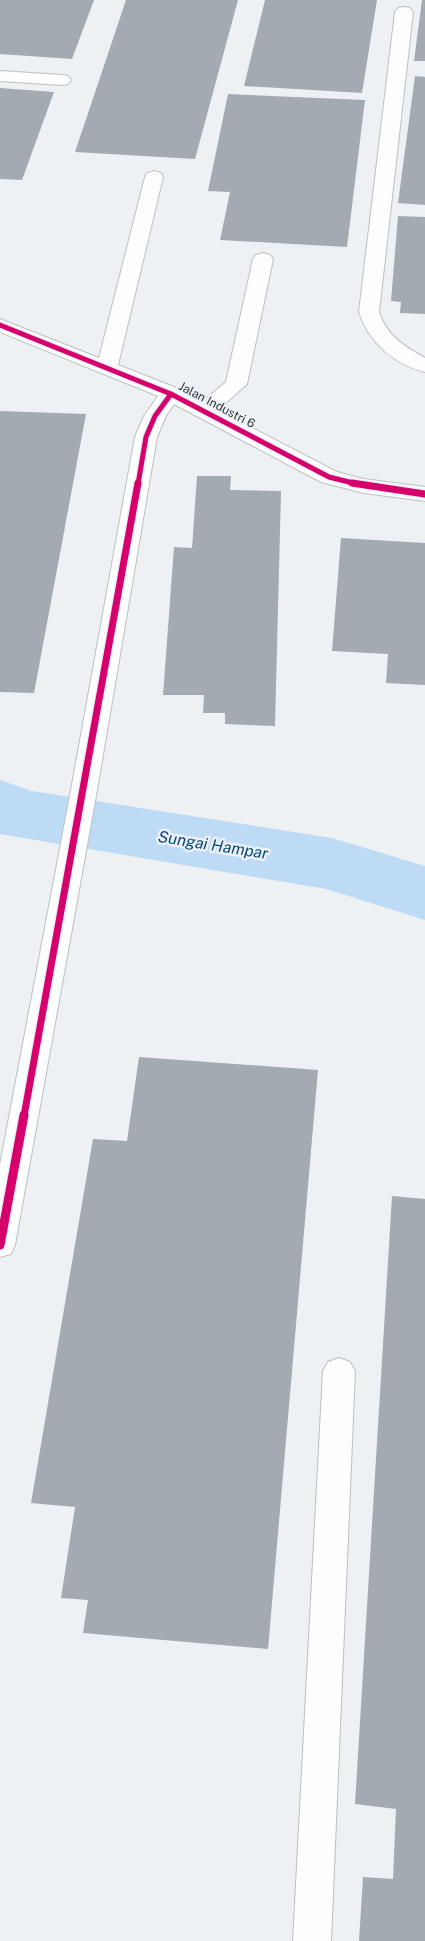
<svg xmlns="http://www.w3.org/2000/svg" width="425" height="1941" viewBox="0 0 425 1941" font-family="'Public Sans',sans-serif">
<rect width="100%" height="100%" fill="#eef1f4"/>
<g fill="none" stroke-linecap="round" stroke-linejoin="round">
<path fill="#bddbf4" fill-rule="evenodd" d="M 0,780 L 32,791 L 332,838 L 425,866 L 425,920 L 326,889 L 0,834 Z"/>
</g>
<path fill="#a3aab1" d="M 0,0 L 94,0 L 72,59 L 0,54 Z
M 126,0 L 238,0 L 195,159 L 75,152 Z
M 265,0 L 377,0 L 362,93 L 244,86 Z
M 422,0 L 425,0 L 425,61 L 414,61 Z
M 415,76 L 425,77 L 425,205 L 398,203 Z
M 0,88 L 54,92 L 22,180 L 0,179 Z
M 228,94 L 365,100 L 347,247 L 220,240 L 230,192 L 208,191 Z
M 398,216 L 425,217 L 425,314 L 400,313 L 401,302 L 391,301 Z
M 0,411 L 86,414 L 34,693 L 0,692 Z
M 197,476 L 231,476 L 230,490 L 281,491 L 275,726 L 225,724 L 225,713 L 203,713 L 204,695 L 163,695 L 174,547 L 192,548 Z
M 341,538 L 425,543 L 425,685 L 386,683 L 388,654 L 332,651 Z
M 139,1057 L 318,1070 L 268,1649 L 83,1633 L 88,1600 L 61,1598 L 75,1507 L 31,1503 L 93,1139 L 127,1141 Z
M 392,1196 L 425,1199 L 425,1941 L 359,1941 L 363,1877 L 393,1879 L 396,1809 L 355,1804 Z"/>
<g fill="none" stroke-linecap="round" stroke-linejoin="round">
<defs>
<path id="minor" d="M 404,7 L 410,8 L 413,12 L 379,312 C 387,336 404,346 425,358 L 425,372 C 395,365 368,342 359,312 L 395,12 L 398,8 Z
M 0,71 L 62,75 L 68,76 L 71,80 L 68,84 L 62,85 L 0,81 Z
M 154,171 L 161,173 L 163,177 L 118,365 L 179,389 L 202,402 L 226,382 L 253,259 L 256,255 L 263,253 L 270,255 L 273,259 L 247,384 L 218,410 L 337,472 L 364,479 L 425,487 L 425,501 L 364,493 L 321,482 L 174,404 L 166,416 L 157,437 L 97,790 L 15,1245 L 11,1254 L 0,1257 L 0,1165 L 71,790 L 135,437 L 144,416 L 158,396 L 0,332 L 0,319 L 99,358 L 145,177 L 147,173 Z
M 339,1358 L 350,1362 L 355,1371 L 331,1941 L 293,1941 L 323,1371 L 328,1362 Z"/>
</defs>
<use href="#minor" stroke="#bdbfc1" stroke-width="2"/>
<use href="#minor" fill="#fcfdfd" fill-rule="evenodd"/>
<defs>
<path id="cycleway-far2" d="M 0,325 L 171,394 L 329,477 L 357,484
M 138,484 L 146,437 L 155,416 L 171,394"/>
<path id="cycleway-far1" d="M 352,483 L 425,494
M 24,1116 L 138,483"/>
<path id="cycleway" d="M 0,1245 L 24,1115"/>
</defs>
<use href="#cycleway-far2" stroke="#ecf0f6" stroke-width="8"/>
<use href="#cycleway-far1" stroke="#ecf0f6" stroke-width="10"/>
<use href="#cycleway" stroke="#ecf0f6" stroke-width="12"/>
<use href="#cycleway-far2" stroke="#d6006c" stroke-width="5"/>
<use href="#cycleway-far1" stroke="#d6006c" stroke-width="7"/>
<use href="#cycleway" stroke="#d6006c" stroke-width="9"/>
</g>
<g text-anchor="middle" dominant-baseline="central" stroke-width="5" stroke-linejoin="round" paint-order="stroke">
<g font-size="12" fill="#333436" stroke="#ecf0f6">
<text transform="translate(217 405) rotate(28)">Jalan Industri 6</text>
</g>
<g font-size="16" font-style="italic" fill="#074a76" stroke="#ecf0f6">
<text transform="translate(213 845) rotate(9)">Sungai Hampar</text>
</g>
</g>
</svg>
